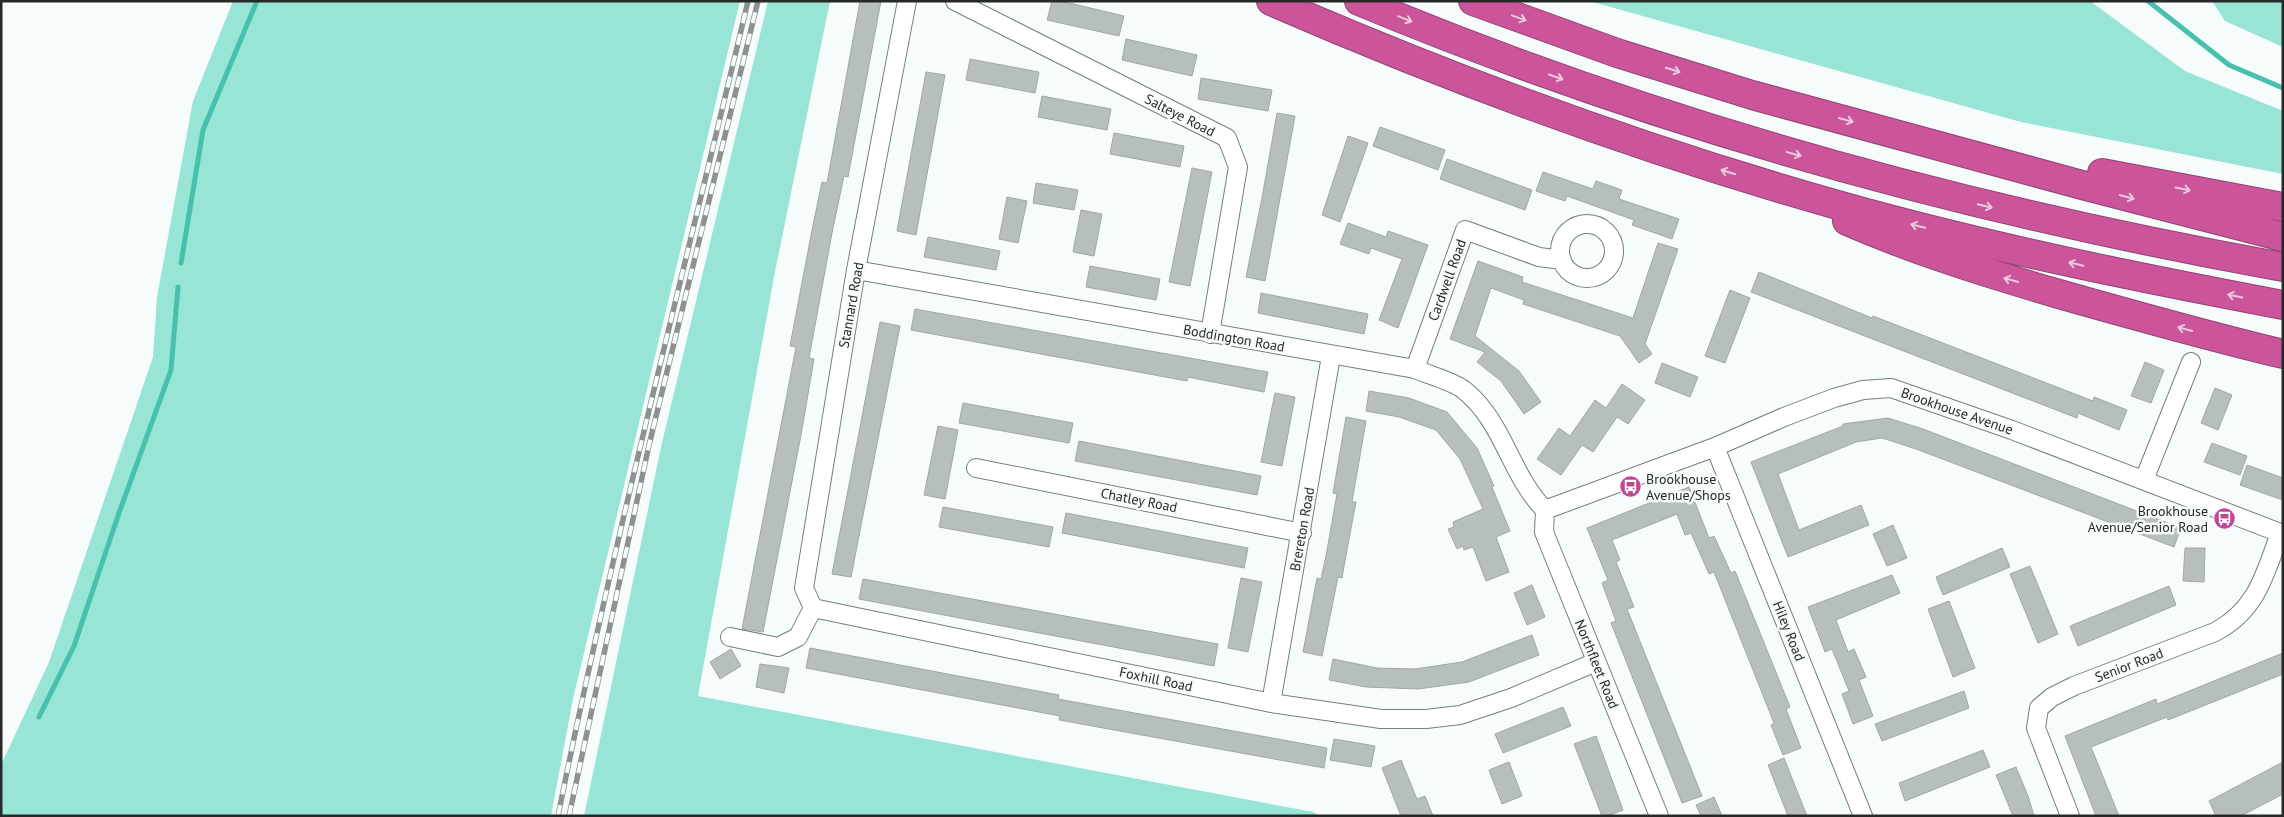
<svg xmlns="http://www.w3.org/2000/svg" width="2284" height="817" viewBox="0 0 2284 817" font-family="'PT Sans',sans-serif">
<rect width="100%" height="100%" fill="#f5fcfb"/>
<path fill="#98e5d5" d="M 233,1 L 740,1 L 573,699 L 551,816 L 1,816 L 1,765 L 49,662 L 153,357 L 157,297 L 193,101 Z
M 768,1 L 830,1 L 774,277 L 698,696 L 1313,812 L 1320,816 L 584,816 L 661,447 Z
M 1589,1 L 2090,1 L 2185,71 L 2283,111 L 2283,174 L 2021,122 Z
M 2212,1 L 2283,1 L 2283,47 L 2225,21 Z"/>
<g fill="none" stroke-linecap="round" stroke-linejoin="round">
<path stroke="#47c0ac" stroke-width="5" d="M 2148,1 L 2229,65 L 2283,88
M 181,263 L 203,130 L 257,1
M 39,717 L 74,646 L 120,510 L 171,370 L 178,287"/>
</g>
<path fill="#b7bfbd" stroke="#a0a7a6" d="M 860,1 L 881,1 L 848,177 L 844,176 L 832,233 L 809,358 L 814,359 L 801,435 L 763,632 L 742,629 L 796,347 L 790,346 L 812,230 L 822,182 L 827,183 Z
M 1052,1 L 1061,1 L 1124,16 L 1119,36 L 1047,20 Z
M 1126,39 L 1197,55 L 1192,76 L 1122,60 Z
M 970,59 L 1039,72 L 1035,93 L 966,80 Z
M 926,72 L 945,75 L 916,235 L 897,231 Z
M 1201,78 L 1272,90 L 1268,111 L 1198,99 Z
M 1042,96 L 1111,109 L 1107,130 L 1038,117 Z
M 1277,113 L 1295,116 L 1265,281 L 1246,277 L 1262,198 Z
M 1380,127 L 1445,150 L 1438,170 L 1373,146 Z
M 1114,133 L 1184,146 L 1180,167 L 1110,154 Z
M 1348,136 L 1368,143 L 1340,222 L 1322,215 Z
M 1447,159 L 1532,190 L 1525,210 L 1440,179 Z
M 1192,168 L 1212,172 L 1190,286 L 1169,282 Z
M 1543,172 L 1593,189 L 1596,181 L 1622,190 L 1619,199 L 1679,219 L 1672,239 L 1632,225 L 1634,220 L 1567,196 L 1565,201 L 1536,191 Z
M 1036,183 L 1078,190 L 1074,210 L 1033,203 Z
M 1007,197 L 1027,201 L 1018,243 L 999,239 Z
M 1081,210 L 1102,214 L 1094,256 L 1073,252 Z
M 1348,223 L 1386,237 L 1388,231 L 1428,245 L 1398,328 L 1379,320 L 1402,259 L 1371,248 L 1369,254 L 1340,244 Z
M 928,237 L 1000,251 L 996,270 L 924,257 Z
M 1658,243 L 1678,249 L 1645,344 L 1652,354 L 1639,363 L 1620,336 L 1523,304 L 1524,300 L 1491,288 L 1475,336 L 1519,371 L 1541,402 L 1524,414 L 1501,381 L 1477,362 L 1485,352 L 1450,339 L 1478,261 L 1523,277 L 1522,282 L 1633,318 Z
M 1090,266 L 1160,279 L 1156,300 L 1086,287 Z
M 1759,272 L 1872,318 L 1873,316 L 2093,401 L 2094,397 L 2127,410 L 2119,430 L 2078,413 L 2077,418 L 1751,292 Z
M 1730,290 L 1750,298 L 1725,363 L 1705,356 Z
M 1261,293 L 1368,314 L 1364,334 L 1258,313 Z
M 915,309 L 1268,372 L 1264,392 L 1188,377 L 1187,381 L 911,330 Z
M 880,322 L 900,326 L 851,577 L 832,574 Z
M 2145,362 L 2164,370 L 2151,403 L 2131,396 Z
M 1662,363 L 1698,377 L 1690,397 L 1655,383 Z
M 1622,384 L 1645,400 L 1628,424 L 1617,417 L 1593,452 L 1582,445 L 1561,475 L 1537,459 L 1559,428 L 1570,436 L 1595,400 L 1606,408 Z
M 2215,388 L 2232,395 L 2218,430 L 2201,423 Z
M 1369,391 L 1409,398 L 1447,412 L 1477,448 L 1494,486 L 1492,487 L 1510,531 L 1496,537 L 1509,572 L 1486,581 L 1473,547 L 1464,550 L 1463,546 L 1457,549 L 1448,529 L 1454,527 L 1453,522 L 1483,509 L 1460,459 L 1436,430 L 1399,417 L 1366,411 Z
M 1275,393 L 1295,397 L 1282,466 L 1261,462 Z
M 963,403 L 1073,423 L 1069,443 L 959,423 Z
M 1346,417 L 1366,421 L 1352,502 L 1356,502 L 1346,555 L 1342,578 L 1338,577 L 1322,656 L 1303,652 L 1317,578 L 1321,579 L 1326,556 L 1337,494 L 1333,493 Z
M 1888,418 L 1923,429 L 2181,528 L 2174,547 L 1916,449 L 1882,438 L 1856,442 L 1778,474 L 1799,530 L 1861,505 L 1869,525 L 1788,557 L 1751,462 L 1843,426 L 1843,424 Z
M 938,426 L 958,430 L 945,499 L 924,495 Z
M 1079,441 L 1261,476 L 1257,495 L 1075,461 Z
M 2212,443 L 2247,456 L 2240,475 L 2204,462 Z
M 2247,465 L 2283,478 L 2283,500 L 2240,485 Z
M 1689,487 L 1709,538 L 1714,536 L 1731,573 L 1735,571 L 1790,707 L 1786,709 L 1801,748 L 1783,755 L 1771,725 L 1774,723 L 1714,572 L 1709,574 L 1691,533 L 1685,535 L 1677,514 L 1612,540 L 1620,560 L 1616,562 L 1634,607 L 1627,609 L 1702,796 L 1682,803 L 1611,623 L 1616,621 L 1602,583 L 1608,580 L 1587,528 Z
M 943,507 L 1053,527 L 1049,547 L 939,527 Z
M 1066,513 L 1248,548 L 1244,568 L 1062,533 Z
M 1893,525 L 1907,558 L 1887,566 L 1873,534 Z
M 2002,548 L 2010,567 L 1943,595 L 1936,577 Z
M 2185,548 L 2205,548 L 2204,582 L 2183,581 Z
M 2030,566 L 2058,634 L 2038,643 L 2010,574 Z
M 1892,575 L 1900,593 L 1836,620 L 1848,652 L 1854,649 L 1866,677 L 1859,680 L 1873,716 L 1853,724 L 1842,694 L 1849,691 L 1832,649 L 1825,652 L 1808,607 Z
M 1241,578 L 1262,582 L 1248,652 L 1228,648 Z
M 863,579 L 1218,644 L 1214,666 L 859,599 Z
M 1532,585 L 1545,617 L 1527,625 L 1514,593 Z
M 2169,586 L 2176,605 L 2078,646 L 2070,626 Z
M 1949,601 L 1975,668 L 1953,677 L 1928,609 Z
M 1532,635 L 1539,655 L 1469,682 L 1418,689 L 1366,687 L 1329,680 L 1333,659 L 1377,668 L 1415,669 L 1462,662 Z
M 810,648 L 1059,695 L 1058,699 L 1327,748 L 1324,768 L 1059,720 L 1060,716 L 806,668 Z
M 731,649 L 741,666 L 720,679 L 710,662 Z
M 2283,653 L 2283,674 L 2168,720 L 2167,717 L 2091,747 L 2119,816 L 2096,816 L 2065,736 L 2156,699 L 2157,704 Z
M 760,664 L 789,668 L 784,693 L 756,687 Z
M 1964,691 L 1969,708 L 1882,741 L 1875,724 Z
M 1563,707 L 1571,726 L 1503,753 L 1495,734 Z
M 1596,736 L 1623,810 L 1607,816 L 1602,816 L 1574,744 Z
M 1334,739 L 1375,746 L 1371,767 L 1330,760 Z
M 1983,750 L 1990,767 L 1905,801 L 1899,783 Z
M 1784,758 L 1807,816 L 1788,816 L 1768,765 Z
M 1401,760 L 1417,799 L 1425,796 L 1433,816 L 1401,816 L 1382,768 Z
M 1509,762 L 1522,796 L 1502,804 L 1489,770 Z
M 2283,762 L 2283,794 L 2241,816 L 2216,816 L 2209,801 Z
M 2016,767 L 2028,796 L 2034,816 L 2013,816 L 1996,775 Z
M 1714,797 L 1722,816 L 1701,816 L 1696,805 Z"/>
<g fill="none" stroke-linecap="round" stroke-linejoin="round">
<defs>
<path id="street" d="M 955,1 L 1227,138 L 1238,167 L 1210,334
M1560 251a27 27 0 1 1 54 0a27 27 0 1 1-54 0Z
M 856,270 L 1415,369 C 1428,375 1453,381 1464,390 C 1504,422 1510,475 1545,510
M 1415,369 L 1465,230 L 1539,257 L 1562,260
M 1715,447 L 1863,816
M 976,468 L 1302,533
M 2144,480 L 2191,362
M 1545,510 L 1715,447 L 1784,417 L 1834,398 L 1863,390 L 1891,388 L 2012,430 L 2283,534
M 1545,510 L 1544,532 L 1659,816
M 813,608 L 804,588 L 856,270 L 907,1
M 730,637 L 778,647 L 798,637 L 813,608 L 1271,703 L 1381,719 L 1426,719 L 1460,715 L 1511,698 L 1596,662
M 1271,703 L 1331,356
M 2070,816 L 2036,728 L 2039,708 L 2052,697 L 2074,686 L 2215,632 C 2257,610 2265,574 2280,533"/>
<path id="highway" d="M 1271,1 C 1457,82 1646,151 1841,206 C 1987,247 2135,277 2283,305
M 1359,1 C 1656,125 1966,210 2283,267
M 1473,1 L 1617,53 L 1752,95 L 2082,185 L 2283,237
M 2102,173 L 2283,207
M 1847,221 C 1916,251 1987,273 2059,294 C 2133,315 2208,336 2283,354"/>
</defs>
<use href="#street" stroke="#777e7c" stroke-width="20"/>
<use href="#highway" stroke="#914572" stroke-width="30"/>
<use href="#street" stroke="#fff" stroke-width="18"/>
<use href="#highway" stroke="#cb549a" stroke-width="28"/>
<defs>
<path id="rail" d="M 558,816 C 613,542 684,273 748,1
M 569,816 L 649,445 L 758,1"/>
</defs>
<use href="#rail" stroke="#8d9291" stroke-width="5.5"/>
<use href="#rail" stroke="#f5fcfb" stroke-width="4" stroke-dasharray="11" stroke-linecap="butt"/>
</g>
<defs><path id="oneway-shaft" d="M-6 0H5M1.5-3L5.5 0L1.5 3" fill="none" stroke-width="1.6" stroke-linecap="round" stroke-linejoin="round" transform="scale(1.25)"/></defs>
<g stroke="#e8cade">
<use href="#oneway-shaft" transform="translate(1519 18) rotate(20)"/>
<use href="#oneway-shaft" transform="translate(1405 19) rotate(22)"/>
<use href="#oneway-shaft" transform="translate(1673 70) rotate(17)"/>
<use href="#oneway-shaft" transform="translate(1556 77) rotate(19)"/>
<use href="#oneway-shaft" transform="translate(1846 120) rotate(15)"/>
<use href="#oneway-shaft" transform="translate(1794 154) rotate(16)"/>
<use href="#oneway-shaft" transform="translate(1728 172) rotate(-163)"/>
<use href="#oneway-shaft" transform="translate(2183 189) rotate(11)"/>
<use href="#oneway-shaft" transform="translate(2127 197) rotate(15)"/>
<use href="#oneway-shaft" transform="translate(1985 206) rotate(14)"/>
<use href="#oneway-shaft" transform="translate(1918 226) rotate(-166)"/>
<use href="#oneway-shaft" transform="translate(2076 264) rotate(-167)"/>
<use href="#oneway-shaft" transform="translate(2011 280) rotate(-164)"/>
<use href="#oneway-shaft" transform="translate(2235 296) rotate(-169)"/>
<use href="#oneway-shaft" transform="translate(2185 329) rotate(-165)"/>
</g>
<defs>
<symbol id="bus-disc" viewBox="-11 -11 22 22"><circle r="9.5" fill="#c44692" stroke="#f5fcfb"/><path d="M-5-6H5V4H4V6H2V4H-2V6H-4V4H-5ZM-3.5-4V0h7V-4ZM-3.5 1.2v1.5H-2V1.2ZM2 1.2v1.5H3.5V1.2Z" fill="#fff"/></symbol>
</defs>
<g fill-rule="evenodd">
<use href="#bus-disc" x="1618" y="474" width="25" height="25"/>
<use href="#bus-disc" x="2212" y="506" width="25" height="25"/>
</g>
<g text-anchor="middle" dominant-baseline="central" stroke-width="5" stroke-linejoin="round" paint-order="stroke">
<g font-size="14" fill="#262928" stroke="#f5fcfb">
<text transform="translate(1180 115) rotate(27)">Salteye Road</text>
<text transform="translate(1447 280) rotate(-70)">Cardwell Road</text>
<text transform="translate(851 305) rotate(-80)">Stannard Road</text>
<text transform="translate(1234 338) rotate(10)">Boddington Road</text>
<text transform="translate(1957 411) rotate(19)">Brookhouse Avenue</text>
<text transform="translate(1139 500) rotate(11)">Chatley Road</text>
<text transform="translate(1302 529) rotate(-80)">Brereton Road</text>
<text transform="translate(1789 631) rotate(68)">Hiley Road</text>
<text transform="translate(1597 664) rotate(68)">Northfleet Road</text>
<text transform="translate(2129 665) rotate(-21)">Senior Road</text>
<text transform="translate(1156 679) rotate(12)">Foxhill Road</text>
</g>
<g font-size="14" fill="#262928" stroke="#f5fcfb" text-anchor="start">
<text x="1646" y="479">Brookhouse<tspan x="1646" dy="16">Avenue/Shops</tspan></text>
<text x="2208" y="511" text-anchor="end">Brookhouse<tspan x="2208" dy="16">Avenue/Senior Road</tspan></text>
</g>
</g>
<rect width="2284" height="817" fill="none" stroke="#262928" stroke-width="5"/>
</svg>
